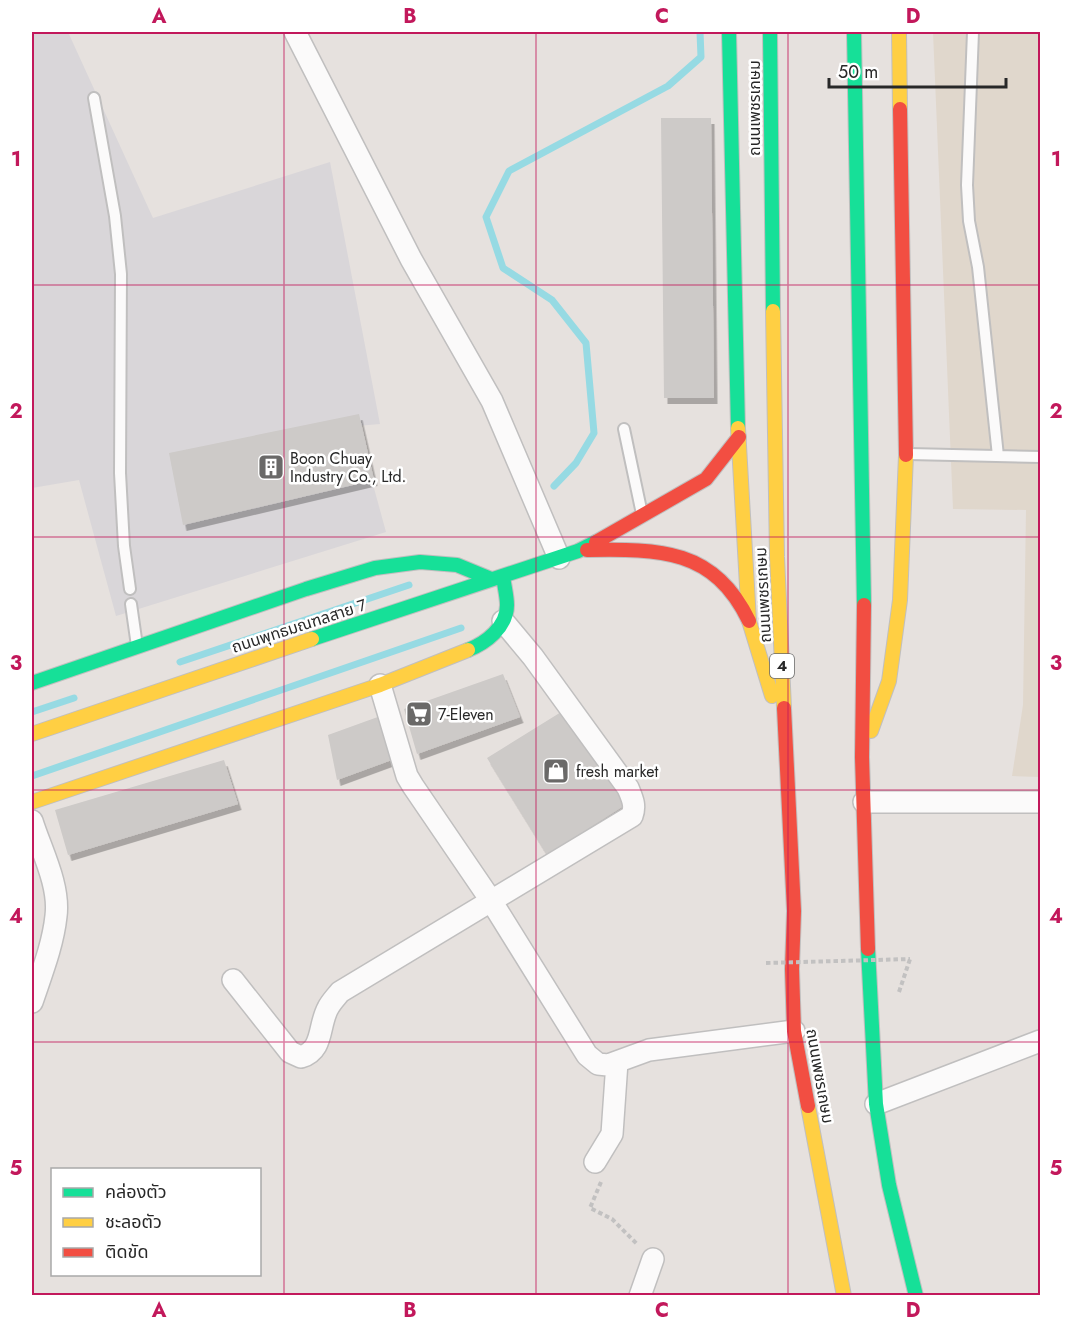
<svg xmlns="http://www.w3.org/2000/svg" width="1072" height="1327" viewBox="0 0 1072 1327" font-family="Jost,'Noto Sans Thai',sans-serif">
<defs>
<filter id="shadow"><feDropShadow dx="3.5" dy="6" stdDeviation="0" flood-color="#0004"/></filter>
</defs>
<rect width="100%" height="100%" fill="#e6e1de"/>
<path fill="#d9d6d9" d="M 32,32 L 68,32 L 153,218 L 330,162 L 380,424 L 357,426 L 386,532 L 116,616 L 79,480 L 32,488 Z"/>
<path fill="#e0d7cc" d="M 933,32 L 1040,32 L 1040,777 L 1012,776 L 1023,705 L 1026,510 L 953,509 Z"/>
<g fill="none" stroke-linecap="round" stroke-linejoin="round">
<path stroke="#96dae3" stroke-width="7" d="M 554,486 L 576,463 L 594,433 L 586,343 L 552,300 L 503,268 L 486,217 L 509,171 L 668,86 L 701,57 L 700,32
M 180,662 L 409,585
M 32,712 L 74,698
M 32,776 L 461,628"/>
</g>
<path fill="#cdcac8" filter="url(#shadow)" d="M 661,118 L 711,118 L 714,398 L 664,398 Z
M 359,414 L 374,480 L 183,525 L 169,453 Z
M 503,674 L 520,717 L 417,754 L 404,709 Z
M 566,709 L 625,805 L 547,855 L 487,758 Z
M 386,714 L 397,758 L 337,780 L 328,735 Z
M 224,760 L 238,804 L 68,855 L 55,810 Z"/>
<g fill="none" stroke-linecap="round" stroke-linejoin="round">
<defs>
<path id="lane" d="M 973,32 L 967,185 L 969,221 L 978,267 L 998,456
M 94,98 L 115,216 L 121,274 L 120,473 L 124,546 L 130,589
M 624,429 L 642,514
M 909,454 L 1040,457
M 131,604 L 137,646"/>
<path id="street" d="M 295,32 L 411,259 L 492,401 L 559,558
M 380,685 L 407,776 L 413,786 L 490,899 L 587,1055 L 598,1064 L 608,1065 L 649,1050 L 794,1031
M 864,802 L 1040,802
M 32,821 C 41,850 60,885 56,916 C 53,945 41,975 32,1002
M 233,980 L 290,1052 L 301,1057 C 324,1050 318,1026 328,1008 C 331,1002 336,997 340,992 L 632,816 C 636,805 632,798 628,788 L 533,657 L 503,621
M 876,1104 L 1040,1041
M 595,1162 L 612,1134 L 617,1062
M 640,1296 L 653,1259"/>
<path id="fast" d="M 729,32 L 738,428
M 770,32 L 773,311
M 854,32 L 864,605
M 312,639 L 578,551 L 596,542
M 468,650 C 486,643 507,627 507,605 C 507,596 504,585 503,576
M 32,683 L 306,589 L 375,568 L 420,562 L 457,565 L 491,579
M 868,949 L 876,1104 L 889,1185 L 916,1296"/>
<path id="slow" d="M 899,32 L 900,109
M 773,311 L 777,557 L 784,708
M 738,428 L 749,621 L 772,696
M 871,731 L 889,681 L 900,600 L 906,455
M 32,734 L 312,639
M 32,802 L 380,685 L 468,650
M 808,1106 L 844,1296"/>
<path id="jam" d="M 900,109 L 906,455
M 596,542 L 706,479 L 739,437
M 587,550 C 659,549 714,548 749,621
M 864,605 L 862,757 L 868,949
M 784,708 L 794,911 L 792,969 L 794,1031 L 808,1106"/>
</defs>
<use href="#lane" stroke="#c0bfbf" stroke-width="14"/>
<use href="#street" stroke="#c0bfbf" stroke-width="24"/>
<use href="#fast" stroke="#c0bfbf" stroke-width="16"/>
<use href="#slow" stroke="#c0bfbf" stroke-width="16"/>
<use href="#jam" stroke="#c0bfbf" stroke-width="16"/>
<path stroke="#c2c1c1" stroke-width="4" stroke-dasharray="4.5 3" stroke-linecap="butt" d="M 899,992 L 910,959
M 601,1182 L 590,1208 L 612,1219 L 637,1244"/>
<use href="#lane" stroke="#fbfafa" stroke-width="10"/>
<use href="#street" stroke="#fbfafa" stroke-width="21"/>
<use href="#fast" stroke="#16e098" stroke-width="14"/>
<use href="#slow" stroke="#ffcf43" stroke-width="14"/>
<use href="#jam" stroke="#f24e42" stroke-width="14"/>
<path stroke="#c2c1c1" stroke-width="4" stroke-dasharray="4.5 3" stroke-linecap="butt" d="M 766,963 L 910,959"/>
</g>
<path fill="none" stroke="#c2185b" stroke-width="1.5" stroke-opacity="0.55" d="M 284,32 L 284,1296M 536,32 L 536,1296M 788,32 L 788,1296M 32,285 L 1040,285M 32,537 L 1040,537M 32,790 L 1040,790M 32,1042 L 1040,1042"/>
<defs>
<symbol id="building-square" viewBox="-11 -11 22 22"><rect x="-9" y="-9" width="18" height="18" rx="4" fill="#6a6968" stroke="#fff"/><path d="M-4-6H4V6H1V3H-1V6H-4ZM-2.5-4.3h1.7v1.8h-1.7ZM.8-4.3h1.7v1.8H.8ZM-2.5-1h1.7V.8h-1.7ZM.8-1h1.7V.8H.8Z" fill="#fff"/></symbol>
<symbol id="supermarket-square" viewBox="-11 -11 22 22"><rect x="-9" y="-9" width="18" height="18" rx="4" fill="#6a6968" stroke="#fff"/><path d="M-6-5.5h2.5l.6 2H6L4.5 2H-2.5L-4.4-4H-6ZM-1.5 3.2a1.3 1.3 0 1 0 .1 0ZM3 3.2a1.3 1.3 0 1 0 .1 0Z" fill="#fff"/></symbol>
<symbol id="shop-square" viewBox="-11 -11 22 22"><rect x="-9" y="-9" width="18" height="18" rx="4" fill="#6a6968" stroke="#fff"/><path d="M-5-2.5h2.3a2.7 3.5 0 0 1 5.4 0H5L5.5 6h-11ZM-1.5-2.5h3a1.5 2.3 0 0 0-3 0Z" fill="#fff"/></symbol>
</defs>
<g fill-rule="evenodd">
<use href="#building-square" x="256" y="452" width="30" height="30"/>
<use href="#supermarket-square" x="404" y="699" width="30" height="30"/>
<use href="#shop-square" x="541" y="756" width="30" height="30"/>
</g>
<g text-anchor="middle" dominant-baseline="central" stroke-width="5" stroke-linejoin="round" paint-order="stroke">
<rect fill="#fff" stroke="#686868" stroke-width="1.5" x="770" y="654" width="24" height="24" rx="4.5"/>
<g font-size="15" font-weight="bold" fill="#282828">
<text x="782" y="666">4</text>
</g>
<g font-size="16" fill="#282828" stroke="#fff">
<text transform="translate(754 108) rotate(-90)">ถนนเพชรเกษม</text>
<text transform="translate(763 595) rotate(-93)">ถนนเพชรเกษม</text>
<text transform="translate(299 626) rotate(-18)">ถนนพุทธมณฑลสาย 7</text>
<text transform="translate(820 1076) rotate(80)">ถนนเพชรเกษม</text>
</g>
<g font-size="16" fill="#282828" stroke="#fff" text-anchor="start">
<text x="290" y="458">Boon Chuay<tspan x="290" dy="18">Industry Co., Ltd.</tspan></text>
<text x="438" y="714">7-Eleven</text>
<text x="576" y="771">fresh market</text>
</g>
</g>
<rect width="1072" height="1327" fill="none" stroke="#ffffff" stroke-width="66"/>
<rect x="51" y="1168" width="210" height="108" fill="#ffffff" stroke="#a9a9a9" stroke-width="1.5"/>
<rect x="63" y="1188" width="30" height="9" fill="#16e098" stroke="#a9a9a9" stroke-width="1.5"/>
<text x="105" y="1198" font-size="18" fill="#282828">คล่องตัว</text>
<rect x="63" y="1218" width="30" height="9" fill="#ffcf43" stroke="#a9a9a9" stroke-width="1.5"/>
<text x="105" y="1228" font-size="18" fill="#282828">ชะลอตัว</text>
<rect x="63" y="1248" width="30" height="9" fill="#f24e42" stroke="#a9a9a9" stroke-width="1.5"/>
<text x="105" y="1258" font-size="18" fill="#282828">ติดขัด</text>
<path d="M829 78v9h177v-9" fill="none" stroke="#282828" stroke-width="3"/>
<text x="838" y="78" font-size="18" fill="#282828" stroke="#ffffff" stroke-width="4.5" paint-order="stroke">50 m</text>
<rect x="33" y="33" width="1006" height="1261" fill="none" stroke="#c2185b" stroke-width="2"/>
<g font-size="20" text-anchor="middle" font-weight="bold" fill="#c2185b">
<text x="159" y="23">A</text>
<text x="410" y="23">B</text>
<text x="662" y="23">C</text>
<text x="913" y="23">D</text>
<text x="16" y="166">1</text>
<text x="1056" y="166">1</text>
<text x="16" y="418">2</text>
<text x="1056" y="418">2</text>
<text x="16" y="670">3</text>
<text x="1056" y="670">3</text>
<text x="16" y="923">4</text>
<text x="1056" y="923">4</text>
<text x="16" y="1175">5</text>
<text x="1056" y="1175">5</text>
<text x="159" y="1317">A</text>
<text x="410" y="1317">B</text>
<text x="662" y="1317">C</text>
<text x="913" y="1317">D</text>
</g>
</svg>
